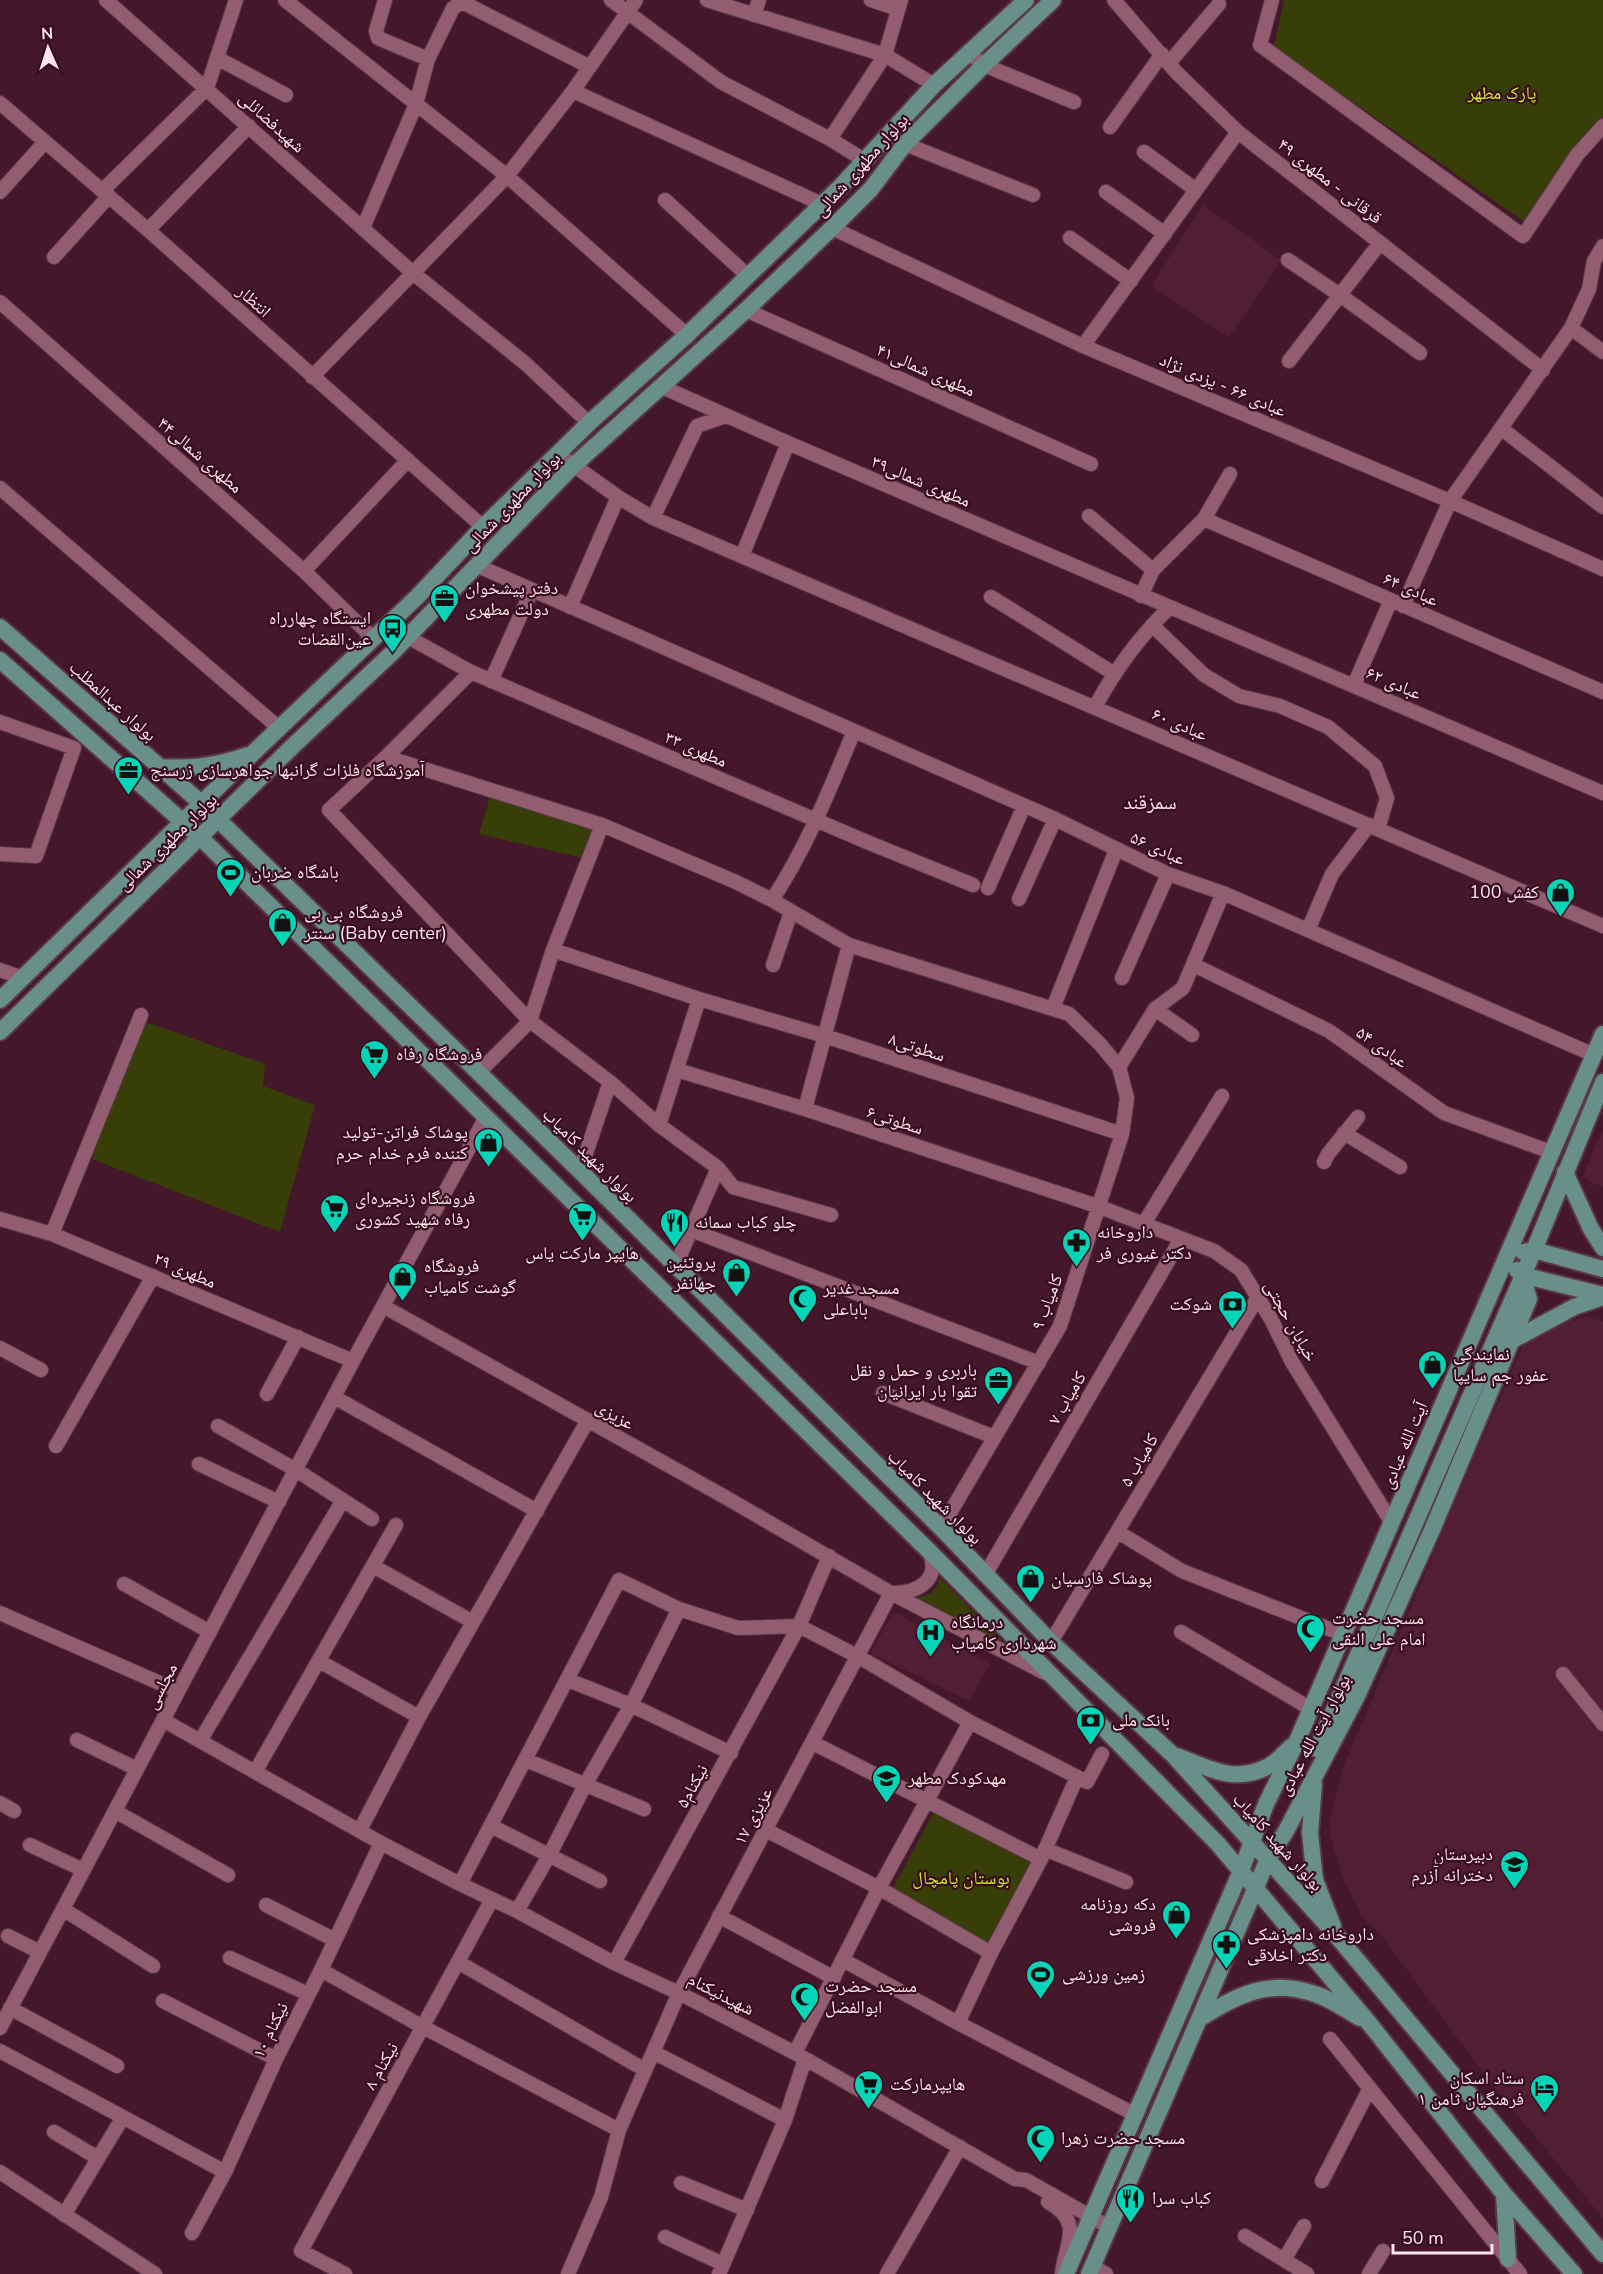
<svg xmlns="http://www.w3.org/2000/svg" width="1603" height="2274" viewBox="0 0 1603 2274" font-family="'Nunito Sans','Noto Naskh Arabic',sans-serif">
<rect width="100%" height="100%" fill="#44172a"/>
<path fill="#521e34" d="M 1203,205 L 1281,260 L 1229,337 L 1151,286 Z
M 1603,1129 L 1603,1187 L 1582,1178 Z
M 1587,1317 L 1603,1321 L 1603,2218 L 1492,2085 L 1381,1935 L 1361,1915 L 1345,1883 L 1331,1839 L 1329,1821 L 1343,1768 L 1478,1448 L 1523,1346 L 1533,1336 L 1566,1321 Z
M 894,1612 L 990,1664 L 969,1701 L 870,1653 Z"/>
<path fill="#373e07" d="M 1284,0 L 1603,0 L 1603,116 L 1576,149 L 1526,223 L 1274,47 Z
M 490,797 L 593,829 L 583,858 L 479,834 Z
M 146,1022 L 265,1064 L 263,1086 L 315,1105 L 280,1232 L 87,1157 Z
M 940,1578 L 1007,1646 L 916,1597 C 930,1596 936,1591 940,1578 Z
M 934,1812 L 1032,1864 L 989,1944 L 891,1892 Z"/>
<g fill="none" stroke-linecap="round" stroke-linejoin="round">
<defs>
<path id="minor" d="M 106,0 L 413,273 L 526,364 L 589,423
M 285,0 L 507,176 L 687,335
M 385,0 L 376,31 L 378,38 L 428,59
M 611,0 L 721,82 L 830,139 L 864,160
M 707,0 L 885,55 L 934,85
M 871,0 L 898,9
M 1114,0 L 1176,72 L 1238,132 L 1543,370
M 1272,0 L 1260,45 L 1523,236 L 1577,155 L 1603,126
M 754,15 L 759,0
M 969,53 L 984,65 L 1074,102
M 217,58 L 286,95
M 1169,63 L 1219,4
M 573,91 L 822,204
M 0,103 L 148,230 L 483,527
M 1110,127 L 1162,54
M 830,139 L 885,55 L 901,0
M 905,144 L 1033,195
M 1144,152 L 1196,190
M 102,191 L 207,88 L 236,0
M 0,192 L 45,142
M 1106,192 L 1165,234
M 665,200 L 747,275
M 363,228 L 416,104 L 428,59 L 453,8 L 459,4 L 466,4 L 590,67
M 832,228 L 1083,346 L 1450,501 L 1603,569
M 148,230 L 249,126
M 1070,238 L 1131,281
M 54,257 L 109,196
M 1288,260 L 1340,295 L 1420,353
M 0,302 L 304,571 L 374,639
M 746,310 L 1091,464
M 1571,328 L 1603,352
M 1083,346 L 1238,132
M 1289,361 L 1380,243
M 312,377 L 507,176 L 573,91 L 636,0
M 660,386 L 788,443 L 1603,793
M 1502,429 L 1603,507
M 558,454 L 618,497 L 653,518 L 1603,926
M 0,488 L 279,728
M 1089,516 L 1153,570
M 653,518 L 697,426 L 726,416
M 1204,519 L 1603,692
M 742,556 L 788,443
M 478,566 L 1055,819 L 1168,874 L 1223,893 L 1594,1055
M 304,571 L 408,460
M 1141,596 L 1153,570 L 1204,519 L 1230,474
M 991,597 L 1113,673
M 1403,606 L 1450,501 L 1571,328 L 1589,289 L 1594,261 L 1603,246
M 570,607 L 618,497
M 1152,625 L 1204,675 L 1239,696 L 1280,706 L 1328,727 L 1375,766 L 1387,798 L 1378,829
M 408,637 L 471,672 L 867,842 L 973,885
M 471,672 L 386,757 L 329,810 L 530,1021 L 610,1082 L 659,1125 L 718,1168 L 733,1187 L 831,1215
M 491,681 L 532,590
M 1354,685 L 1391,600
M 1095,707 C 1115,670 1139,637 1169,608
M 0,722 L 74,748 L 36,856 L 0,854
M 386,757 L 602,825 L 736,882 L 772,900 L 849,945 L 1069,1014 L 1100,1044 L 1119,1067 L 1127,1098 L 1122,1134 L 1060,1326 L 941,1528
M 988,888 L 1024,806
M 1019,899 L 1055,819
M 772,900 C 807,847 830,789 854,731
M 1308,930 L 1332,874 L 1369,825
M 553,950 L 699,999 L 825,1036 L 1122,1134
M 773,965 L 791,912
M 1194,965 L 1329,1031 L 1444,1113 L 1551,1152
M 0,970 L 23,978
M 1122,978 L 1168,874
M 1053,1008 L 1116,850
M 1155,1009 L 1192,1035
M 1119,1067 L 1155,1009 L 1183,988 L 1223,893
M 677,1070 L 805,1109 L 1100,1207 L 1214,1251 L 1241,1270 L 1271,1319 L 1292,1362 L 1392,1523
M 479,1072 L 530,1021 L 553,950 L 602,825
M 805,1109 L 849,945
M 659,1125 L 699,999
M 1344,1133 L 1400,1167
M 1324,1162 L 1328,1154 L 1358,1117
M 580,1171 L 610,1082
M 0,1219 L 52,1234 L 353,1361
M 1143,1225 L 1222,1096
M 691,1230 L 1039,1363
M 52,1234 L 141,1015
M 675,1267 L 718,1168
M 383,1306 L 725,1497 L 891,1593 L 1045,1673
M 0,1348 L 41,1370
M 883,1393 L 994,1437
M 267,1394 L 298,1337
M 334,1397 L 537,1511
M 218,1426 L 296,1470 L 372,1519
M 56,1446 L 153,1276
M 199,1464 L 279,1502
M 1118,1532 L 1182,1571 L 1342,1634
M 373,1566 L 473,1622
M 985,1575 L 1181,1239
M 124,1584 L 210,1632
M 893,1593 C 917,1593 942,1580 929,1551
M 0,1613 L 178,1691
M 1181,1632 L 1311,1709
M 1051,1642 L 1258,1297
M 319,1661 L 419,1717
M 1563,1674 L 1603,1724
M 568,1680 L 631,1705 L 731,1753
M 163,1720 L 381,1843 L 460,1884 L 517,1911 L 614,1963 L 679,1993 L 795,2053 L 1015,2179 L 1026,2180 L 1109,2227
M 77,1740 L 137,1769
M 200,1741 L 343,1500
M 813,1743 L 1041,1859
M 526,1760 L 644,1809
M 255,1772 L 396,1525
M 0,1803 L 14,1811
M 115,1811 L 228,1875
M 491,1826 L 600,1881
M 360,1830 L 419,1717 L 588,1420
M 766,1830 L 879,1888 L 991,1953
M 30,1845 L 83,1870
M 1045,1849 L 1126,1882
M 460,1884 L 619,1580 L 679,1609 L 738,1628 L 799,1626 L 859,1657 L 970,1722 L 1087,1782 L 1102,1754
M 266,1905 L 335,1940
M 63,1909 L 153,1966
M 517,1911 L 550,1854 L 585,1785 L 631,1705 L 679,1609
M 719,1916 L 834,1978
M 8,1936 L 40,1952
M 230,1958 L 308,1994
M 843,1960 L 958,2023 L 1136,2115
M 458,1962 L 645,2070
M 614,1963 L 799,1626 L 829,1556
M 321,1970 L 423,2027 L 619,2130
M 163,2001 L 276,2059
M 10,2008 L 117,2066
M 958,2023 L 991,1953 L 1041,1859 L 1077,1777
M 0,2028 L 353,1361 L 486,1117
M 1330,2039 L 1520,2274
M 0,2051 L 225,2172
M 653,2052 L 785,2120
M 795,2053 L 879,1888 L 970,1722
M 54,2132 L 98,2158
M 0,2172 L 155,2274
M 1322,2181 L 1370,2088
M 681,2183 L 747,2210
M 1048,2202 C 1084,2222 1066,2242 1062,2273
M 64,2215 L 123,2117
M 192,2233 L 225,2172 L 276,2059 L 321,1970 L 381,1843
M 1245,2236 L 1307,2274
M 665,2237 L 723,2264
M 1284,2260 L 1304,2226
M 1092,2266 L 1106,2274
M 345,2274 L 301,2251 L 492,1899
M 568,2274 L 601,2197 L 619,2130 L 679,1993 L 891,1593
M 719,2274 L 785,2120 L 805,2059
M 887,2274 L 960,2147
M 1369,2274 L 1383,2251"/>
<path id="major" d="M 0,627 L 201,803 L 580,1171 L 941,1528 L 1051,1642 L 1173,1755 L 1336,1935 L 1603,2254
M 0,660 L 200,837 L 929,1551 L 1218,1844 L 1369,2023 L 1504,2194 L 1574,2274
M 158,767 C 192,769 216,766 248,755
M 0,1000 L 252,754 L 417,597 L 483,527 L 589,423 L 687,335 L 842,185 L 934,85 L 1026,0
M 0,1032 L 295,744 L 392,653 L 573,466 L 746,310 L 832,228 L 871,189 L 905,144 L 984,65 L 1053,0
M 1565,1172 L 1591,1229 L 1603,1248
M 1523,1252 L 1534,1250 L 1603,1269
M 1517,1270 L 1522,1275 L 1603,1295
M 1513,1340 L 1574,1307 L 1603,1297
M 1317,1749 L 1534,1250 L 1603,1082
M 1177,1756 C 1209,1768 1233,1784 1267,1767 C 1276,1763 1284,1753 1292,1746
M 1314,1784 L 1310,1833 L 1315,1880 L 1333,1926
M 1199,2019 C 1238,1995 1268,1978 1315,1994 C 1331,1999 1346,2010 1360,2018
M 1504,2194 L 1508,2259
M 1066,2274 L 1241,1871 L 1266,1804 L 1297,1741 L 1603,1034
M 1089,2274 L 1268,1859 L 1286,1831 L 1357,1696 L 1432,1530 L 1529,1299 L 1522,1275"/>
</defs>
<use href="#minor" stroke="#5b3847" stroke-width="16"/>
<use href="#major" stroke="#5b3847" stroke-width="20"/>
<use href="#minor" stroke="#925d70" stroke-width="14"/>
<use href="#major" stroke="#688f8a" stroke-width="16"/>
</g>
<defs>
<symbol id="office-pin" viewBox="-11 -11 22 30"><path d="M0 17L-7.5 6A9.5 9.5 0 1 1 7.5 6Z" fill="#05d5b6" stroke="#390d20"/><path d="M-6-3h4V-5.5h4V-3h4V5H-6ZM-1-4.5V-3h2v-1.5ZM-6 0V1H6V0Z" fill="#111"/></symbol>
<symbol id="bus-pin" viewBox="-11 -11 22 30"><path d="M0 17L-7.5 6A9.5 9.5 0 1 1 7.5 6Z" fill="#05d5b6" stroke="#390d20"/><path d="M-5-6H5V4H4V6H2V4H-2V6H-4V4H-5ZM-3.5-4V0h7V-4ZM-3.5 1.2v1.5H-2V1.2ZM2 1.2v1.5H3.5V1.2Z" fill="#111"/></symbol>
<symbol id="stadium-pin" viewBox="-11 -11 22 30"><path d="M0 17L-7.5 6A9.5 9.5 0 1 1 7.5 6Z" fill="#05d5b6" stroke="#390d20"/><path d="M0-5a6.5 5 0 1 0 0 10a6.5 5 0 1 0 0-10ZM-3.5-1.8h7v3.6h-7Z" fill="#111"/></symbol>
<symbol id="shop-pin" viewBox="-11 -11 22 30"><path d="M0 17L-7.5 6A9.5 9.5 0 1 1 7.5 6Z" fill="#05d5b6" stroke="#390d20"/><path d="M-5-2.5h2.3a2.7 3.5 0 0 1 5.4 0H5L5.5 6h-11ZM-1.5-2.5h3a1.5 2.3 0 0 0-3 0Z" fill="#111"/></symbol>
<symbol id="supermarket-pin" viewBox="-11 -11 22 30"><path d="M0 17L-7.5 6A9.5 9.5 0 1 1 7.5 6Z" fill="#05d5b6" stroke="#390d20"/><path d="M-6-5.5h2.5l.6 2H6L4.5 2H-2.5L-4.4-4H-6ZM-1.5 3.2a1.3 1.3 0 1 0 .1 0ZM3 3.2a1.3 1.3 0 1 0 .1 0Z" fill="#111"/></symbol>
<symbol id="restaurant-pin" viewBox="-11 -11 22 30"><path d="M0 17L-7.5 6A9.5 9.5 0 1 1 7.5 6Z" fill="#05d5b6" stroke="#390d20"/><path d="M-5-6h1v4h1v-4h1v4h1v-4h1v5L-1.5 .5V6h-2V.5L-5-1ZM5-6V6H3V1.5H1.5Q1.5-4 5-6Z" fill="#111"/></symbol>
<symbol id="pharmacy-pin" viewBox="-11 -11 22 30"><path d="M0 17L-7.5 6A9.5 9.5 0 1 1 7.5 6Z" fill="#05d5b6" stroke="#390d20"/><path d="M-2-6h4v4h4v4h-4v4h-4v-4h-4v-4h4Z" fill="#111"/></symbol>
<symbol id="mosque-pin" viewBox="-11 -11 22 30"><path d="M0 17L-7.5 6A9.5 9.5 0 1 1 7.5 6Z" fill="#05d5b6" stroke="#390d20"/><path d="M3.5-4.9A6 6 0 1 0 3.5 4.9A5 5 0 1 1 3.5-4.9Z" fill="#111"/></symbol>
<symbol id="bank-pin" viewBox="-11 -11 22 30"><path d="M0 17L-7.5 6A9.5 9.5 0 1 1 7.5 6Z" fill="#05d5b6" stroke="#390d20"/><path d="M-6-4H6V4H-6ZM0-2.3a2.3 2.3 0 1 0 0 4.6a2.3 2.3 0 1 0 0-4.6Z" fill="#111"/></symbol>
<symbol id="hospital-pin" viewBox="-11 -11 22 30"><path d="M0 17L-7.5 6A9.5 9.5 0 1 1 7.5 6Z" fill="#05d5b6" stroke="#390d20"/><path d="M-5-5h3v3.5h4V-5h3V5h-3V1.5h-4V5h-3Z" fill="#111"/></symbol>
<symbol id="school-pin" viewBox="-11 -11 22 30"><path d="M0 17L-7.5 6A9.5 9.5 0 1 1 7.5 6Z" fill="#05d5b6" stroke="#390d20"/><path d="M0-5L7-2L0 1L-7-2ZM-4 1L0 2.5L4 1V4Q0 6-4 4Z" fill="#111"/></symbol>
<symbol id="hotel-pin" viewBox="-11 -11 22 30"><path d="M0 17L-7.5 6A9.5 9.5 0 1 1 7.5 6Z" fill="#05d5b6" stroke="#390d20"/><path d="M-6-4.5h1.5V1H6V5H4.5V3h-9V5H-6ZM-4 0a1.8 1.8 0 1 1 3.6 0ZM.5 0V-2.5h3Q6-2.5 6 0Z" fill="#111"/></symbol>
</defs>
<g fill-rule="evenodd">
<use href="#office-pin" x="428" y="582" width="33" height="45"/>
<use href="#bus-pin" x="376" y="612" width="33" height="45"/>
<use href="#office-pin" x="112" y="754" width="33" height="45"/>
<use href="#stadium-pin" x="214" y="856" width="33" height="45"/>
<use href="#shop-pin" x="1544" y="876" width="33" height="45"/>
<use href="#shop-pin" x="266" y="906" width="33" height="45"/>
<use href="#supermarket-pin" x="358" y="1038" width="33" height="45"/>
<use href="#shop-pin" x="472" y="1126" width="33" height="45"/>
<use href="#supermarket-pin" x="318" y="1192" width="33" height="45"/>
<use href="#supermarket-pin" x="566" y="1200" width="33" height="45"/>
<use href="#restaurant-pin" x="658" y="1206" width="33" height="45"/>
<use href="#pharmacy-pin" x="1060" y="1226" width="33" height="45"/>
<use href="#shop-pin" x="720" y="1256" width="33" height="45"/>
<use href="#shop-pin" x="386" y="1260" width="33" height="45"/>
<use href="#mosque-pin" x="786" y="1282" width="33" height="45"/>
<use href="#bank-pin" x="1216" y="1288" width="33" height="45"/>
<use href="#shop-pin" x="1416" y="1348" width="33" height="45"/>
<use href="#office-pin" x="982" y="1364" width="33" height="45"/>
<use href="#shop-pin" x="1014" y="1562" width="33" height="45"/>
<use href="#mosque-pin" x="1294" y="1612" width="33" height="45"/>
<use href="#hospital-pin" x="914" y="1616" width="33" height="45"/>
<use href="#bank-pin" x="1074" y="1704" width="33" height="45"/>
<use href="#school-pin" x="870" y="1762" width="33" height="45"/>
<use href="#school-pin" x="1498" y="1848" width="33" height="45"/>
<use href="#shop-pin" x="1160" y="1898" width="33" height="45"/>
<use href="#pharmacy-pin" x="1210" y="1928" width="33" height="45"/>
<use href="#stadium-pin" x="1024" y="1958" width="33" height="45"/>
<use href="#mosque-pin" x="788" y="1980" width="33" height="45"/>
<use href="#supermarket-pin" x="852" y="2068" width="33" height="45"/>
<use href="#hotel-pin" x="1528" y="2072" width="33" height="45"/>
<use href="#mosque-pin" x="1024" y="2122" width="33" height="45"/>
<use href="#restaurant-pin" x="1114" y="2182" width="33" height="45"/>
</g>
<g text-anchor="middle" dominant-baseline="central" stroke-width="4.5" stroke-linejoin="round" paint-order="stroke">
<g font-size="18" fill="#d1e932" stroke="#390d20">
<text x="1502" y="93">پارک مطهر</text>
<text x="961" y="1878">بوستان پامچال</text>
</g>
<g font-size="18" fill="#fee5ed" stroke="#390d20">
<text transform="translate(272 122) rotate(42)">شهیدفضائلی</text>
<text transform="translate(861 165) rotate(-48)">بولوار مطهری شمالی</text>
<text transform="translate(1330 181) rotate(38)">قرقانی - مطهری ۴۹</text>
<text transform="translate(254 301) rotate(42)">انتظار</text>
<text transform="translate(926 370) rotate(24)">مطهری شمالی۴۱</text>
<text transform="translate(1223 385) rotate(23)">عبادی ۶۶ - یزدی نژاد</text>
<text transform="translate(200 455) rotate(41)">مطهری شمالی۴۴</text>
<text transform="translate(921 481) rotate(23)">مطهری شمالی۳۹</text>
<text transform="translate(512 502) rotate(-46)">بولوار مطهری شمالی</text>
<text transform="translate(1411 589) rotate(24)">عبادی ۶۴</text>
<text transform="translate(1394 683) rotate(23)">عبادی ۶۲</text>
<text transform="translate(113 701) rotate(42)">بولوار عبدالمطلب</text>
<text transform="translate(1180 724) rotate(23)">عبادی ۶۰</text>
<text transform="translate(696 749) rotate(23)">مطهری ۳۳</text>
<text transform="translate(167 842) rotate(-44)">بولوار مطهری شمالی</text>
<text transform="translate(1158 848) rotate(24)">عبادی ۵۶</text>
<text transform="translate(917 1047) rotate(18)">سطوتی۸</text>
<text transform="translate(1382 1047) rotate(35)">عبادی ۵۴</text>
<text transform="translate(895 1120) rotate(18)">سطوتی۶</text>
<text transform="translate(590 1155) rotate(45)">بولوار شهید کامیاب</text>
<text transform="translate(185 1270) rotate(23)">مطهری ۲۹</text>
<text transform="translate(1047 1302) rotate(-69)">کامیاب ۹</text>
<text transform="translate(1291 1321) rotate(61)">خیابان حجتی</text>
<text transform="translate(1067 1398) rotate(-60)">کامیاب ۷</text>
<text transform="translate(615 1415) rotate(29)">عزیزی</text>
<text transform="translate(1404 1445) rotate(-67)">آیت الله عبادی</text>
<text transform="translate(1139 1460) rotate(-60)">کامیاب ۵</text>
<text transform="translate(935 1497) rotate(45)">بولوار شهید کامیاب</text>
<text transform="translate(161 1686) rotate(-62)">مجلسی</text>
<text transform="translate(1314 1735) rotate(-62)">بولوار آیت الله عبادی</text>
<text transform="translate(692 1786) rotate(-61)">نیکنام۵</text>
<text transform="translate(753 1816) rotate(-62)">عزیزی ۱۷</text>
<text transform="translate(1278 1842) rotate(48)">بولوار شهید کامیاب</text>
<text transform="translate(721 1994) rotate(27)">شهیدنیکنام</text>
<text transform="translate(270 2030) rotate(-64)">نیکنام ۱۰</text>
<text transform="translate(381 2066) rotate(-61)">نیکنام ۸</text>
</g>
<g font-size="18" fill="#fee5ed" stroke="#390d20" text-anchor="start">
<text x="465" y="588">دفتر پیشخوان<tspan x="465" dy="21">دولت مطهری</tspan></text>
<text x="371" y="618" text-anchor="end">ایستگاه چهارراه<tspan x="371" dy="21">عین‌القضات</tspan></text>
<text x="150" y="770">آموزشگاه فلزات گرانبها جواهرسازی زرسنج</text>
<text x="251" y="872">باشگاه ضربان</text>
<text x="1539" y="892" text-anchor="end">کفش 100</text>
<text x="304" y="912">فروشگاه بی بی<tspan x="304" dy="21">سنتر (Baby center)</tspan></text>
<text x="396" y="1054">فروشگاه رفاه</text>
<text x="468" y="1132" text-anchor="end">پوشاک فراتن-تولید<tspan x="468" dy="21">کننده فرم خدام حرم</tspan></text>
<text x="355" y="1198">فروشگاه زنجیره‌ای<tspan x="355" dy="21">رفاه شهید کشوری</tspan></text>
<text x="695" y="1222">چلو کباب سمانه</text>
<text x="1097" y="1232">داروخانه<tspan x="1097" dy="21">دکتر غیوری فر</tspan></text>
<text x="582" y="1253" text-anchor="middle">هایپر مارکت یاس</text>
<text x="716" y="1262" text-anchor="end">پروتئین<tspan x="716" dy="21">جهانفر</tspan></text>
<text x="424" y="1266">فروشگاه<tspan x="424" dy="21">گوشت کامیاب</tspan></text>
<text x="823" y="1288">مسجد غدیر<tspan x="823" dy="21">باباعلی</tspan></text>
<text x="1212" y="1304" text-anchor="end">شوكت</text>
<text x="1453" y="1354">نمایندگی<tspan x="1453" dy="21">عفور جم سایپا</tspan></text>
<text x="977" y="1370" text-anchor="end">باربری و حمل و نقل<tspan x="977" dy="21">تقوا بار ایرانیان</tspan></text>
<text x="1051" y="1578">پوشاک فارسیان</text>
<text x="1332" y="1618">مسجد حضرت<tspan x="1332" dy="21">امام علی النقی</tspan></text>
<text x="951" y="1622">درمانگاه<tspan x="951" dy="21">شهرداری کامیاب</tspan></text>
<text x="1112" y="1720">بانک ملی</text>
<text x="908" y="1778">مهدکودک مطهر</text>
<text x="1493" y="1854" text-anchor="end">دبیرستان<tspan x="1493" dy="21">دخترانه آزرم</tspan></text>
<text x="1156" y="1904" text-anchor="end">دکه روزنامه<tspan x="1156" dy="21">فروشی</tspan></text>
<text x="1247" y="1934">داروخانه دامپزشکی<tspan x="1247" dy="21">دکتر اخلاقی</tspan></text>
<text x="1062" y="1974">زمین ورزشی</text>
<text x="825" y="1986">مسجد حضرت<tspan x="825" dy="21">ابوالفضل</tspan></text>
<text x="1524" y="2078" text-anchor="end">ستاد اسکان<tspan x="1524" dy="21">فرهنگیان ثامن ۱</tspan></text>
<text x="890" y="2084">هایپرمارکت</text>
<text x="1061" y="2138">مسجد حضرت زهرا</text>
<text x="1152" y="2198">کباب سرا</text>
</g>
<g font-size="20" fill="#fee5ed" stroke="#390d20">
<text x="1150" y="802">سمزقند</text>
</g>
</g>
<g transform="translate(48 48) rotate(357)" stroke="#390d20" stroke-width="4.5" paint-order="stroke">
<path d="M0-4.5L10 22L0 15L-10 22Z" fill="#fee5ed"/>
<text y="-9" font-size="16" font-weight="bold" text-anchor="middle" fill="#fee5ed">N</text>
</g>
<path d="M1393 2244v9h99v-9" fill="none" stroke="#fee5ed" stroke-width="3"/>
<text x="1402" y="2244" font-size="18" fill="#fee5ed" stroke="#390d20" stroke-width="4.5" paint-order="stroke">50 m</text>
</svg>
